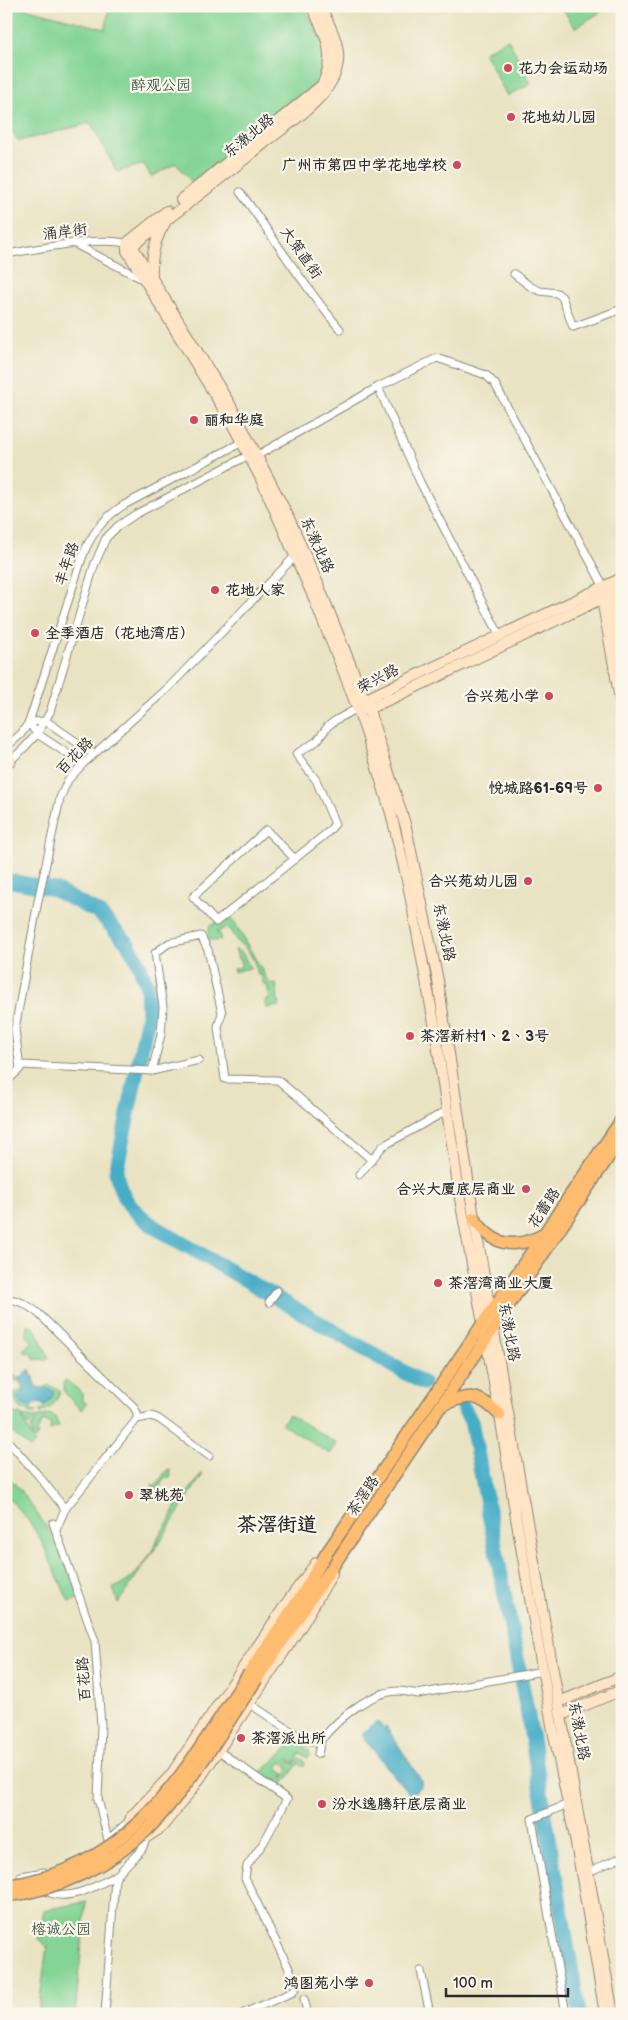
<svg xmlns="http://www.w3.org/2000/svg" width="628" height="2020" viewBox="0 0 628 2020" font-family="'Balsamiq Sans','LXGW WenKai TC',sans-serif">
<rect width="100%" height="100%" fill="#fbf7ec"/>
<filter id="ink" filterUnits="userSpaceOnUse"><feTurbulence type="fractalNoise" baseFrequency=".02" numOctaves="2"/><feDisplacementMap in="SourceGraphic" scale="10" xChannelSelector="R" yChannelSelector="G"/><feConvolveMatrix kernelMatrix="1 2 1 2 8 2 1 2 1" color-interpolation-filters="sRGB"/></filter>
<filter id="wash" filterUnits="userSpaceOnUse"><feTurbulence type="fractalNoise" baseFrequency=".0096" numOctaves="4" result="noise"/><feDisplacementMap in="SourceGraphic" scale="20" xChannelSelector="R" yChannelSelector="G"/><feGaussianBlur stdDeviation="1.12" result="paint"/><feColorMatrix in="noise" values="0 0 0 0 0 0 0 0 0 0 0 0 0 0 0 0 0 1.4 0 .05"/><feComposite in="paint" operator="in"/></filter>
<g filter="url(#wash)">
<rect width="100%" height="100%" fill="#e9e3c3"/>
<path fill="#83d495" stroke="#578060" d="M 6,6 L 17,6 L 105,29 L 110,6 L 304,6 L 325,47 L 319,82 L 192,182 L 176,163 L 151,177 L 144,164 L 117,172 L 91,123 L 19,141 L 6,126 Z
M 561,6 L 599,6 L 602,11 L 575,28 Z
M 508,39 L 531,84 L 507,96 L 484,52 Z
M 230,915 L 270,984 L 276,984 L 279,1006 L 266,1008 L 265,1001 L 270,999 L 267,985 L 264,985 L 261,975 L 258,975 C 255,961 249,948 236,941 L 236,938 L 233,935 L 231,930 L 226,928 L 216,932 L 219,933 L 221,940 L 216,941 L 210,940 L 208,934 L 210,926 Z
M 235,949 L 243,954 L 250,968 L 234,972 L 233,969 L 241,967 L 241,959 L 238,959 Z
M 27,1325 L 30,1325 L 35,1329 L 49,1357 L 47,1360 L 34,1359 L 33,1356 L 29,1352 L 27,1353 L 23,1350 L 32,1341 L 26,1335 Z
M 14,1375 L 23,1382 L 25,1387 L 21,1395 L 30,1408 L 32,1406 L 30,1411 L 36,1411 L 36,1413 C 23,1413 14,1404 10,1392 L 17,1393 L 23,1388 L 19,1381 L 11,1381 Z
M 66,1380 L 82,1393 L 82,1402 L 87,1403 L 81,1410 L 64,1392 L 64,1381 Z
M 47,1385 L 60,1390 C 57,1402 52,1408 40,1413 L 40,1410 L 45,1408 L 43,1405 L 46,1405 L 51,1399 L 51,1391 L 46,1389 Z
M 12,1412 L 21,1415 L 35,1444 L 30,1448 L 6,1427 L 6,1419 Z
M 50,1414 L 55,1417 L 59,1426 L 50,1430 L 51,1424 L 43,1421 L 36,1433 L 38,1434 L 36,1440 L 33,1438 L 31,1428 L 35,1422 L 33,1421 L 29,1426 L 22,1416 L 36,1418 Z
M 289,1414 L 337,1444 L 330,1454 L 282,1424 Z
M 167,1470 L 170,1470 L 171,1476 L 163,1480 L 153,1499 L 147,1497 L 146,1494 L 153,1485 L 155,1487 Z
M 202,1473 L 203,1474 L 159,1543 L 118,1603 L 113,1588 C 133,1582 146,1563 155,1545 C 157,1542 157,1538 160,1534 C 164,1528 168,1523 172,1516 C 174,1513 174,1508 176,1505 C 185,1495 195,1485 202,1473 Z
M 6,1474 L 20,1490 L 53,1536 L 80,1598 L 69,1602 L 42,1542 L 29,1521 L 6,1495 Z
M 284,1733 L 309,1750 L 310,1756 L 308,1758 L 300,1753 L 294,1762 L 288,1759 L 284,1764 L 281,1762 L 277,1768 L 285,1773 L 279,1781 L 275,1778 L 271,1785 L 256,1777 L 291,1745 Z
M 299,1758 L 305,1761 L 305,1763 L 304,1766 L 299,1763 L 280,1788 L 285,1792 L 283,1793 L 272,1786 L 276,1780 L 280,1783 L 289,1769 L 286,1765 L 289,1761 L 294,1764 Z
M 86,1902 L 75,2014 L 38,2014 L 47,1946 L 38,1939 L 44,1910 Z"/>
<path fill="#47adc7" stroke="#396c79" d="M 30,1370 L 32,1376 L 34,1377 L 35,1386 L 41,1388 L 46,1387 L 47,1389 L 54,1391 L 53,1396 L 46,1405 L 36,1403 L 30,1408 L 21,1404 L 17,1398 L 24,1392 L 25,1387 L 19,1378 Z
M 375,1723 L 379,1723 L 383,1728 L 386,1726 L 421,1780 L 421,1787 L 410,1795 L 361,1735 Z"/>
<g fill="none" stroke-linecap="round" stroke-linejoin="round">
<path stroke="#47adc7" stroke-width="15" d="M 6,880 L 53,889 L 99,913 L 128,944 L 139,963 L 147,987 L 148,1016 L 116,1172 C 121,1201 133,1211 156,1228 L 423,1383
M 463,1407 L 471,1421 L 527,1710 L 579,2014"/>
</g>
</g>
<g filter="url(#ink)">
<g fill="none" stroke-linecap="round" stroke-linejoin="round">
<defs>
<path id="street" d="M 240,192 C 274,237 303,286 340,329
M 73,243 L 144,280
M 6,254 C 32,250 108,234 130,245
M 514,274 L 531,287 L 540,291 L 557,293 L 562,297 L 573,327 L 622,309
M 378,387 L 420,482 L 500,636
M 29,722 L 46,721 L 94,754
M 29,722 L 36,733 L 83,764
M 6,747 L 21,734 L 29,722 L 82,558 C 90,535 103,518 124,505 L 244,441
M 6,751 L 11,760 C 27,747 41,730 50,712 L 94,566 L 106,538 L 118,526 L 136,514 L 249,455 L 258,455 L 378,387 L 437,358 L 486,375 L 495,384 L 604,587
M 295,859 L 266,830 L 193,897 L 216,922 L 327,833 L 335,824 L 316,780 L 296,754 L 317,741 L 328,726 L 336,720 L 358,708
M 21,1065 L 152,1071 L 199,1060
M 152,1071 L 161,1035 L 163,1007 L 155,953 L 169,943 L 201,936 L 208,950 L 222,1013 L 218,1027 L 225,1079 L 278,1080 L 372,1160
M 6,1082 L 20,1069 L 15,1029 L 38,901 L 60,798 L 68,780 L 83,764 L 169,687 L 298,553
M 359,1175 L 383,1146 L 448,1110
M 6,1299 C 20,1300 28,1305 39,1314 L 134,1407 L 137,1413 L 137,1419 L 65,1509 L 56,1530
M 269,1302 L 277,1291
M 137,1419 L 152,1416 L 159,1419 L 209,1456
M 6,1439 L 38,1475 L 65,1509
M 53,1523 L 95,1641 L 101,1726 L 98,1799 L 108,1840
M 250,1704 L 303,1739 L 312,1741 L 321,1740 C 338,1719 369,1692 398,1691 C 404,1691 412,1693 418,1694 L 543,1671
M 219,1751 L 287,1799 L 264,1842 L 247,1866 L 245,1878 L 297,1985 L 293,1992 L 242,2014
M 318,1754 L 321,1740
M 111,1837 L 129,1821
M 586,1873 L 622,1857
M 21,1876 L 44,1872
M 43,1889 C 64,1905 98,1886 118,1874
M 421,1971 L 430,2014
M 304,1999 L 308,2014
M 105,2014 L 115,1879 L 118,1874 L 142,1849 L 147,1837
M 566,2014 L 532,1819 L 568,1804"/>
<path id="secondary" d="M 320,6 C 330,26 344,49 336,71 C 327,101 285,126 262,145 C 219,180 176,213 132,246 L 231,406 L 288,516 L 318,584 L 370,713 L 406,827 L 438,981 L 474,1218 L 613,2014
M 181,200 L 322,85 C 337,55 326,34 311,6
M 167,211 L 127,243 L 127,251 L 230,420 L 260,477 L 312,594 L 344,673 L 365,729 L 391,813 L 408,884 L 434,1023 L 461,1205 L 500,1415 L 516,1518 L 552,1725 L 576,1843 L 605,2014
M 152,276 C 151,257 154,240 165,223
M 607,589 L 611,594 L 622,658
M 603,593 L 602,599 L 622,711
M 361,703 L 364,700 L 383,691 L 622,578
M 361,708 L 368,709 L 395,697 L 622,589
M 6,763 L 11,760
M 316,1563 L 288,1601 L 170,1776 L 131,1817 L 129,1824 L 137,1835 L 147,1837 L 161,1828 L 194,1787 L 302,1625 L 332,1574
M 559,1702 L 622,1676
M 561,1715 L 622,1690"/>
<path id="primary" d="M 474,1218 C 493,1246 513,1250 543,1235
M 443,1405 C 470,1393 479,1394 500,1415
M 249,1673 L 303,1593 L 326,1554 L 622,1119
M 257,1679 L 622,1137"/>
</defs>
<use href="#street" stroke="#8a8777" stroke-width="9"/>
<use href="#secondary" stroke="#8a8777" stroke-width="12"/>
<use href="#primary" stroke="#8a8777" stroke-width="14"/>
<use href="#street" stroke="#fff" stroke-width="7"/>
<use href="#secondary" stroke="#ffe4c6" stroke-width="10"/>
<use href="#primary" stroke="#febc70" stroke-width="11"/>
<defs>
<path id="primary-bridge" d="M 6,1886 C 136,1866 183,1773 249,1673
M 6,1896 C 57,1891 111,1865 148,1829 C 191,1785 223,1729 257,1679"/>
</defs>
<use href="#primary-bridge" stroke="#8a8777" stroke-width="14" stroke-linecap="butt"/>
<use href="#primary-bridge" stroke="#febc70" stroke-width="11"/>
</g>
</g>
<g fill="#d1495b" stroke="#fbf7ec" stroke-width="2">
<circle cx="508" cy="68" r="5"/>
<circle cx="511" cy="117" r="5"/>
<circle cx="457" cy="165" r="5"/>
<circle cx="194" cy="420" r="5"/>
<circle cx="215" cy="590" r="5"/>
<circle cx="35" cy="633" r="5"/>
<circle cx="549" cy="696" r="5"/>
<circle cx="598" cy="788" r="5"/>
<circle cx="528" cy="881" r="5"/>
<circle cx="410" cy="1036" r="5"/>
<circle cx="526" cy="1189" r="5"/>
<circle cx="438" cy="1283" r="5"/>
<circle cx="129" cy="1495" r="5"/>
<circle cx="241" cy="1738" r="5"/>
<circle cx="322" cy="1804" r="5"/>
<circle cx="369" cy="1983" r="5"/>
</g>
<g text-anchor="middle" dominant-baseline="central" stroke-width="4.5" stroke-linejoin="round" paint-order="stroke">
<g font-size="15" font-weight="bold" fill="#2b2b2b" stroke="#fbf7ec" text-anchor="start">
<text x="518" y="68">花力会运动场</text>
<text x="521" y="117">花地幼儿园</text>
<text x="447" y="165" text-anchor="end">广州市第四中学花地学校</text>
<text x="204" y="420">丽和华庭</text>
<text x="225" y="590">花地人家</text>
<text x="45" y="633">全季酒店（花地湾店）</text>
<text x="539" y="696" text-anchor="end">合兴苑小学</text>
<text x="588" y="788" text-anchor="end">悦城路61-69号</text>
<text x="518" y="881" text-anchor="end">合兴苑幼儿园</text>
<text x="420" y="1036">茶滘新村1、2、3号</text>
<text x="516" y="1189" text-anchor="end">合兴大厦底层商业</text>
<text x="448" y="1283">茶滘湾商业大厦</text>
<text x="139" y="1495">翠桃苑</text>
<text x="251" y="1738">茶滘派出所</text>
<text x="332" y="1804">汾水逸腾轩底层商业</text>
<text x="359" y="1983" text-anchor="end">鸿图苑小学</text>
</g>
<g font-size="15" fill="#455e4b" stroke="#fbf7ec">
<text x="161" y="85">醉观公园</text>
<text x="61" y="1929">榕诚公园</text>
</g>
<g font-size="15" fill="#2b2b2b" stroke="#fbf7ec">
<text transform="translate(249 136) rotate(-39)">东漖北路</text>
<text transform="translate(65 232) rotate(-7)">涌岸街</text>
<text transform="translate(301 253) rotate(55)">大策直街</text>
<text transform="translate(317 545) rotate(66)">东漖北路</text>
<text transform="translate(67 564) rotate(-71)">丰年路</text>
<text transform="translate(378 679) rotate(-28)">荣兴路</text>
<text transform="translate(75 756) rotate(-46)">百花路</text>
<text transform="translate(444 932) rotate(79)">东漖北路</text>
<text transform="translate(544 1208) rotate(-56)">花蕾路</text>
<text transform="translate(509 1332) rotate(80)">东漖北路</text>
<text transform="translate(363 1496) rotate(-56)">茶滘路</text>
<text transform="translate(84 1679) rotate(-94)">百花路</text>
<text transform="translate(579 1731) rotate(80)">东漖北路</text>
</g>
<g font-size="20" font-weight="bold" fill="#2b2b2b" stroke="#fbf7ec">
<text x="277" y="1525">茶滘街道</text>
</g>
</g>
<rect width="628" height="2020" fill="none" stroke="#fbf7ec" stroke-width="25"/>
<path d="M446 1988v8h122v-8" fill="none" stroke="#2b2b2b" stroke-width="2.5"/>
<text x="453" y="1988" font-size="15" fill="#2b2b2b" stroke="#fbf7ec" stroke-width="4" paint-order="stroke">100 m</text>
</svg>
